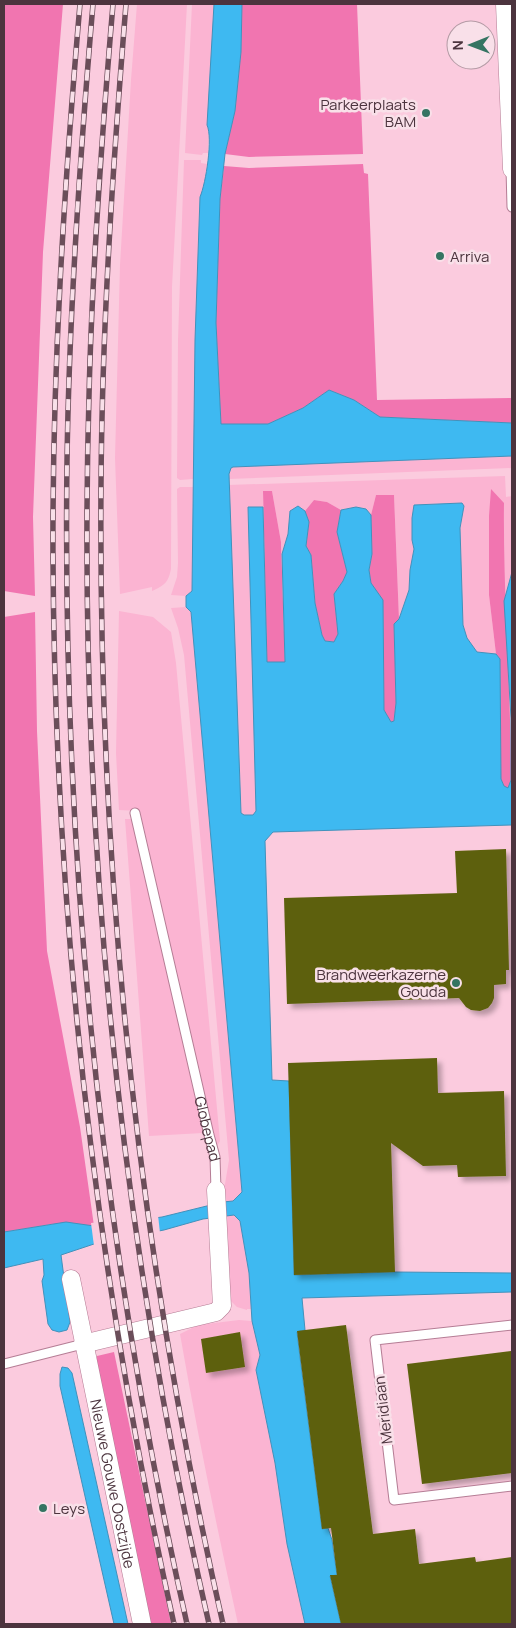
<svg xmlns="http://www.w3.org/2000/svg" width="516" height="1628" viewBox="0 0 516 1628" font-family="Manrope,sans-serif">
<defs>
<filter id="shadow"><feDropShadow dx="4.5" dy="4.5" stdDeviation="2.5" flood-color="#0004"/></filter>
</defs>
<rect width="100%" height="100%" fill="#fbcbde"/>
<path fill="#fbb4d2" d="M 137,4 L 187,4 L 172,287 L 171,569 C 168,583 165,585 152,591 L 152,587 L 120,594 L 115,458 L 120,265 L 131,80 Z
M 192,4 L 214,4 L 208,153 L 203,153 L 202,155 L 185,153 Z
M 184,160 L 201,160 L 201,163 L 207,164 L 204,187 L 200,197 L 193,479 L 180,480 L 177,478 L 178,340 Z
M 512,456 L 512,468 L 228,479 L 231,468 L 233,467 Z
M 505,476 L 506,497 L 512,496 L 512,572 L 504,601 L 504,503 L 489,516 L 489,595 L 496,654 L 477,652 L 467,638 L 463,625 L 460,528 L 464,506 L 462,503 L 414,505 L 412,518 L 412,540 L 414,549 L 410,570 L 409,590 L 399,619 L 394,495 L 376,495 L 371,515 L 366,509 L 348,508 L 341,510 L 327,502 L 314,500 L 305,511 L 298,506 L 290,511 L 288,534 L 282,554 L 281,542 L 272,491 L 263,491 L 263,507 L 248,507 L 256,811 L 253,815 L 244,815 L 241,813 L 228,485 Z
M 180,487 L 193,487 L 192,591 L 186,596 L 171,595 L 177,577 L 178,563 L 177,489 Z
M 186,607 L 191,611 L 242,1192 L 233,1201 L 223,1202 L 220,1193 L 225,1184 L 229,1160 L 184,655 L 178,628 L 171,608 Z
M 119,611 L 153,617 L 171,632 L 176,663 L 220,1141 L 216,1148 L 140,811 L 119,810 L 116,753 Z
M 125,819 L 133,819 L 203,1133 L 149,1136 Z
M 234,1215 L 240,1221 L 249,1273 L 251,1309 L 247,1309 L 247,1310 L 237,1307 L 230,1300 L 223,1216 Z
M 239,1320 L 252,1321 L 260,1355 L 256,1370 L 275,1463 L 287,1544 L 305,1624 L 238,1624 C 217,1528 197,1432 180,1334 L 198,1325 Z"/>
<path fill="#f175b0" d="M 4,4 L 63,4 L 43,252 L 33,517 L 35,596 L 4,591 Z
M 242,4 L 357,4 L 363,154 L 249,157 L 225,154 L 235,110 L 241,52 Z
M 363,164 L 364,173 L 368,174 L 377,400 L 512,398 L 512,423 L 380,417 L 354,400 L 329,390 L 303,408 L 268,424 L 221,424 L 216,323 L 220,199 L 224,166 L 249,168 Z
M 491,489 L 504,503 C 503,596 511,688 511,780 L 508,789 L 504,786 L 501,779 L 500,659 L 496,654 L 489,595 L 489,516 Z
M 263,491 L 272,491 L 281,542 L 285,663 L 267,662 Z
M 376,495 L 394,495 L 399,619 L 394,624 L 396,703 L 394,721 L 391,722 L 384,710 L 383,601 L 371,583 L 369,570 L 372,554 L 371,515 Z
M 314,500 L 327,502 L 341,510 L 337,532 L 347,572 L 343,581 L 334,594 L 338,634 L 334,642 L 325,641 L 322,635 L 315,603 L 311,555 L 306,546 L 309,522 L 305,511 Z
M 35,612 L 37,731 L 47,951 L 80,1127 L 94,1226 L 53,1224 L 4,1232 L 4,617 Z
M 114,1352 L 171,1624 L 146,1624 L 96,1367 L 97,1356 Z"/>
<path fill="#3eb9f1" stroke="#4291bb" d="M 214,4 L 242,4 L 241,52 L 235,111 L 225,154 L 220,199 L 216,323 L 221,424 L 268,424 L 303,408 L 329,390 L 354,400 L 380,417 L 512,423 L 512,456 L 233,467 L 231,468 L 229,474 L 241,813 L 244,815 L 253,815 L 256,811 L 248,507 L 263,507 L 267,662 L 285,662 L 282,554 L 288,534 L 290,511 L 298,506 L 305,511 L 309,522 L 306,546 L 311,555 L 315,603 L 322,635 L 325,641 L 334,642 L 338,634 L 334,594 L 343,581 L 347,572 L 337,532 L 341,510 L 356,507 L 366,509 L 371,515 L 372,554 L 369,570 L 371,583 L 383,600 L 384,710 L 391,722 L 394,721 L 396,703 L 394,624 L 399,619 L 409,590 L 410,570 L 414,549 L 412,540 L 412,518 L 414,505 L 462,503 L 464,506 L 460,528 L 463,625 L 467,638 L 477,652 L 496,654 L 500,659 L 501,779 L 504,786 L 508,788 L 511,780 L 511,718 L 504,601 L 512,572 L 512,825 L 273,832 L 265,841 L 272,1080 L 289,1081 L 294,1275 L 395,1272 L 512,1273 L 512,1292 L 302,1298 L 305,1330 L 297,1332 L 300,1357 L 322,1529 L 328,1528 L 332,1540 L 337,1575 L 330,1576 L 341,1624 L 305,1624 L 287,1544 L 275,1463 L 256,1370 L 260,1355 L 252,1321 L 249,1273 L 240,1221 L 234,1215 L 203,1219 L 164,1230 L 97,1243 L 61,1255 L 70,1322 L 67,1330 L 59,1332 L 52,1330 L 48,1324 L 42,1281 L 44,1275 L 43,1259 L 4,1268 L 4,1232 L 66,1222 L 94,1226 L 162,1217 L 223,1202 L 233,1201 L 242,1192 L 191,612 L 186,607 L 186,596 L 192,591 L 195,340 L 200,197 C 206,183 213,138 207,125 Z
M 62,1367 L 68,1368 L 72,1373 L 128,1624 L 114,1624 L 60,1386 L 60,1374 Z"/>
<path fill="#fbcbde" d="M 158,1215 L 160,1233 L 94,1246 L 91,1223 Z"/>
<path fill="#5d600d" filter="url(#shadow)" d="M 506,849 L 509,970 L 506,970 L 506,984 L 494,985 L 494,998 L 492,1003 L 488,1008 L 480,1011 L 471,1010 L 466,1007 L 459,998 L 287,1004 L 284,898 L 457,893 L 455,851 Z
M 437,1058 L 438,1093 L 504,1091 L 506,1176 L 458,1177 L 457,1165 L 423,1166 L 391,1143 L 395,1272 L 294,1275 L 288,1063 Z
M 346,1325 L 373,1534 L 415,1529 L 419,1564 L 475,1557 L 476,1562 L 512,1557 L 512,1624 L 341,1624 L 330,1575 L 337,1575 L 331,1528 L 322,1529 L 297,1331 Z
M 240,1332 L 245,1367 L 206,1373 L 201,1339 Z
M 511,1351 L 512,1365 L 512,1473 L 422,1484 L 407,1364 Z"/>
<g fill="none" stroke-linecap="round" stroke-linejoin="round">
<defs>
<g id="lane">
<path d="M 511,169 L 512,207"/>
<path id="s1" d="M 135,813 L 209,1135 L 215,1157 L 216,1190"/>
<path d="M 512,1325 L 375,1340 L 394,1500 L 512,1486"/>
<path d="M 4,1364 L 83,1344"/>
</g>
<g id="street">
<path d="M 505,4 L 512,169"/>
<path id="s2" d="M 71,1279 L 142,1624"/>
<path d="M 83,1344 L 216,1312 L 222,1306 L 216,1190"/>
</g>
</defs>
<use href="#lane" stroke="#b57d95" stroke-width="11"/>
<use href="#street" stroke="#b57d95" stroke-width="19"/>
<use href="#lane" stroke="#fff" stroke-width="9"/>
<use href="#street" stroke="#fff" stroke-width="18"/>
<defs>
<path id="rail" d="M 80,4 C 64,189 52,374 53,560 C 55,918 96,1275 174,1624
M 93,4 C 80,156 69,309 67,462 C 62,852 101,1243 187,1624
M 113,4 C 102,134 92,265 89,396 C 77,808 117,1223 209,1624
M 126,4 C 113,164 102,325 101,486 C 98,869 138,1251 223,1624"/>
</defs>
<use href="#rail" stroke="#6b4e5a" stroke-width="5.5"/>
<use href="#rail" stroke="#f9e0e9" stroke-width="4" stroke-dasharray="11" stroke-linecap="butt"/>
</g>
<g fill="#357462" stroke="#f9e0e9" stroke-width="2">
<circle cx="426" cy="113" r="5"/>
<circle cx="440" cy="256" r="5"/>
<circle cx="456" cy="983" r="5"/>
<circle cx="43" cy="1508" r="5"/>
</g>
<g text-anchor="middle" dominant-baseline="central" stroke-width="5" stroke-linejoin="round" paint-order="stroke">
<g font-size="15" fill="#4c343e" stroke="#f9e0e9" text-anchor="end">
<text x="416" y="104">Parkeerplaats<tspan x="416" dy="17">BAM</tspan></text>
<text x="450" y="256" text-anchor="start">Arriva</text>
<text x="446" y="974">Brandweerkazerne<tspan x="446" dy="17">Gouda</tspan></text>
<text x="53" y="1508" text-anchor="start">Leys</text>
</g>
<g font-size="15" fill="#4c343e" stroke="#f9e0e9">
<text stroke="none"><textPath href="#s1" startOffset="324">Globepad</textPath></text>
<text transform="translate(383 1410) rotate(-97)">Meridiaan</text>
<text stroke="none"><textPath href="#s2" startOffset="209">Nieuwe Gouwe Oostzijde</textPath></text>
</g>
</g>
<rect width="516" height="1628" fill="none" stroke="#4c343e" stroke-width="10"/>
<g transform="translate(471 45) rotate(269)"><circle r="24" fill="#f9e0e9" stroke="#b49ba5"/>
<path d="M0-4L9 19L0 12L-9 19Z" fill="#357462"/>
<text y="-8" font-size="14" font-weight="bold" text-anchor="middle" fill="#4c343e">N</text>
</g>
</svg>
